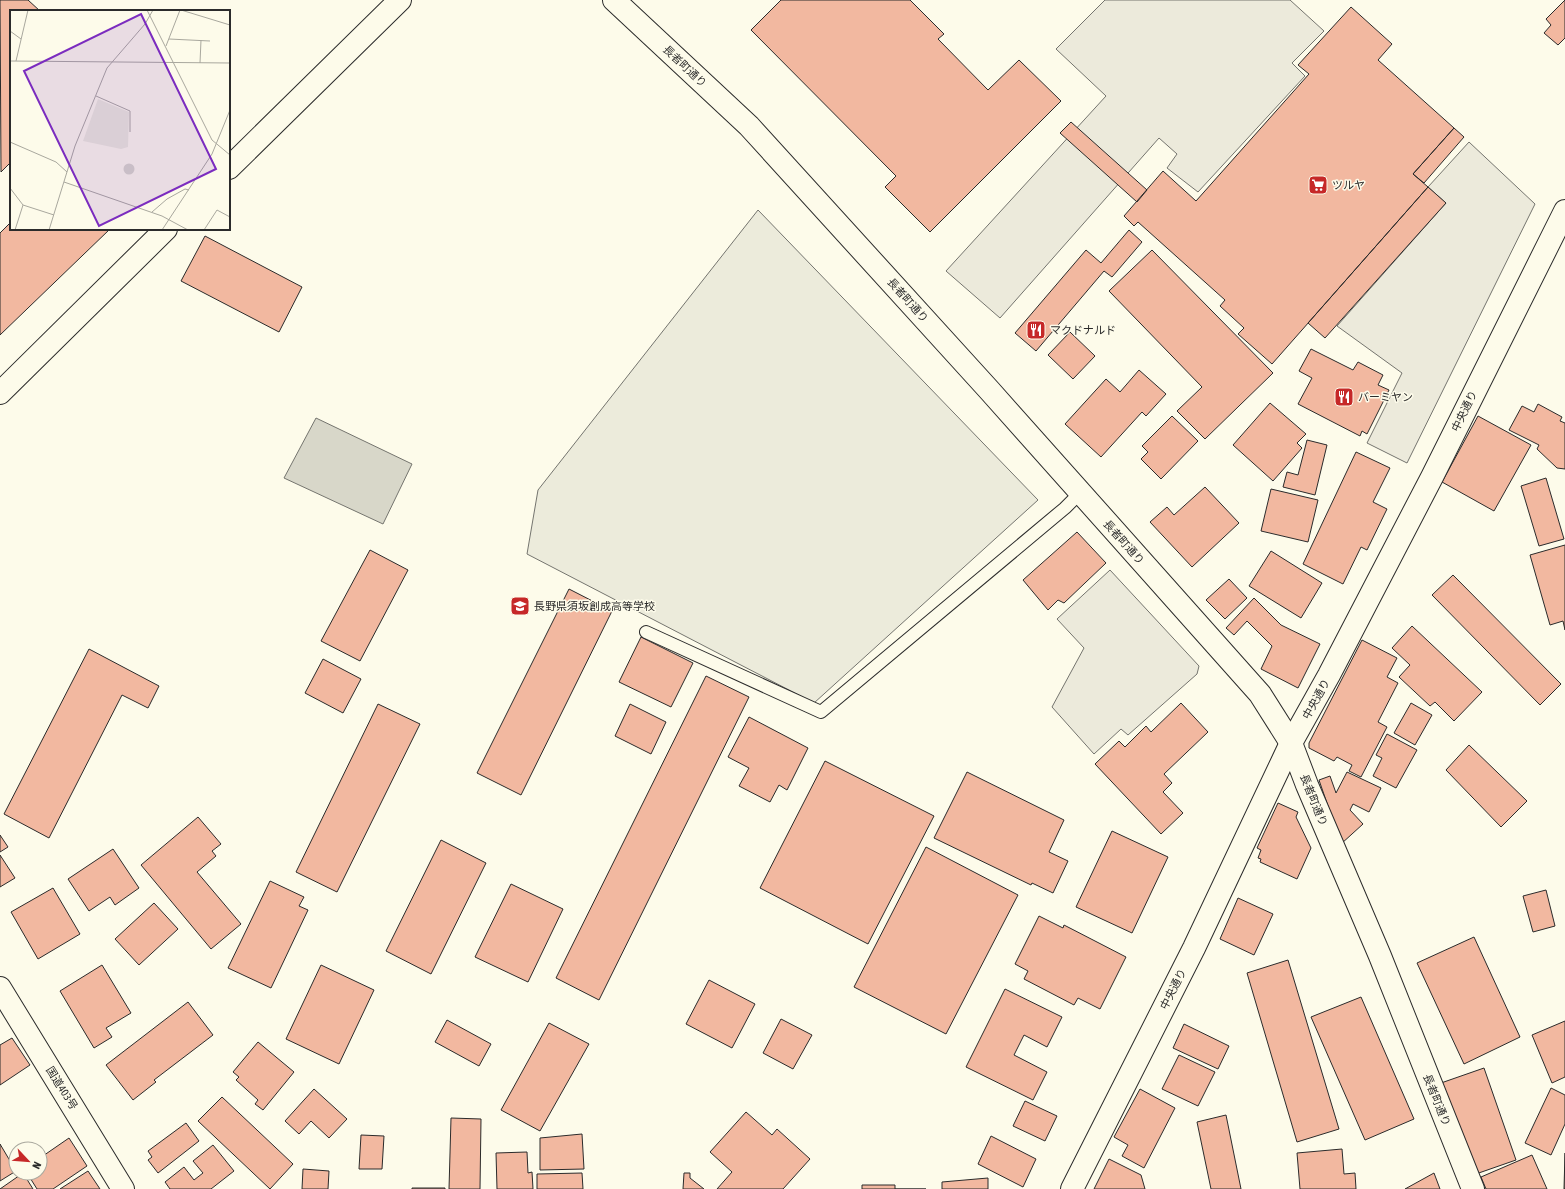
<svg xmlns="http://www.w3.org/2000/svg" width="1565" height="1189" viewBox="0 0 1565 1189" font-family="'Asap Condensed','Noto Sans JP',sans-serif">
<rect width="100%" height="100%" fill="#fdfbea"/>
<path fill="#ecebdb" stroke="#74746e" d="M 758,210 L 1038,500 L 814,703 L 527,554 L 538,490 Z"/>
<path fill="#eceadb" stroke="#74746e" d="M 1105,0 L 1290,0 L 1324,31 L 1292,63 L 1305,76 L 1198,192 L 1167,168 L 1177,154 L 1159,138 L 1000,318 L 946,271 L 1106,96 L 1056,49 Z
M 1469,142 L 1535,204 L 1407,463 L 1367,443 L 1402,373 L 1337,326 L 1446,203 L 1428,187 Z
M 1110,570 L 1199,666 L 1197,674 L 1128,735 L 1121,729 L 1094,754 L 1052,707 L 1084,648 L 1057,619 Z"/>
<path fill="#d8d7c9" stroke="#74746e" d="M 316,418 L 412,464 L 383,524 L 284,478 Z"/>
<path fill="#f2b8a0" stroke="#2b2b2b" d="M 0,0 L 28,0 L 40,11 L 11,11 L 11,162 L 1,172 Z
M 781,0 L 910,0 L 944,34 L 938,39 L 988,90 L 1019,60 L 1061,101 L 930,232 L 885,187 L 896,176 L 751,30 Z
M 1565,0 L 1565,38 L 1558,45 L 1544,33 L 1551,25 L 1546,19 Z
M 1351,7 L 1392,44 L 1378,60 L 1454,128 L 1413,174 L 1428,187 L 1272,364 L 1238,334 L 1244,328 L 1220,306 L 1225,300 L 1138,222 L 1134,226 L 1124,216 L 1163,171 L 1196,201 L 1309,74 L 1298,65 Z
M 1071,122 L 1147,190 L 1137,202 L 1060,133 Z
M 1454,128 L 1464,137 L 1424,183 L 1413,174 Z
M 1428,187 L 1446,203 L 1325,338 L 1308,323 Z
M 11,222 L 11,229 L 110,229 L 0,335 L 0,233 Z
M 1129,230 L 1142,242 L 1112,277 L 1104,271 L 1036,351 L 1015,333 L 1086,250 L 1101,263 Z
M 205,236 L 302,287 L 279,332 L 181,281 Z
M 1152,250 L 1273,373 L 1205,439 L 1177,411 L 1202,387 L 1109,291 Z
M 1070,332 L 1095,356 L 1073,379 L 1048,355 Z
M 1311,349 L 1353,370 L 1358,362 L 1383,375 L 1378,385 L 1389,390 L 1367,434 L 1362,431 L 1360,436 L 1298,404 L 1312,378 L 1299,371 Z
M 1139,370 L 1166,394 L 1146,416 L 1142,412 L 1101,457 L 1065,424 L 1106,379 L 1120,392 Z
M 1270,403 L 1306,434 L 1297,443 L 1302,448 L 1273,481 L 1233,445 Z
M 1538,404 L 1562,417 L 1560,421 L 1565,423 L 1565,469 L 1557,468 L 1537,449 L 1539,445 L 1509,430 L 1522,406 L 1534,412 Z
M 1172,416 L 1198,441 L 1161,479 L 1141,459 L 1148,452 L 1142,446 Z
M 1478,416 L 1531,445 L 1494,511 L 1442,482 Z
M 1307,440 L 1327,445 L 1315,495 L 1283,487 L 1287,472 L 1298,475 Z
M 1356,452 L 1390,468 L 1373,502 L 1387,509 L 1367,550 L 1361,547 L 1343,584 L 1303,564 Z
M 1546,478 L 1564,539 L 1539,546 L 1521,486 Z
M 1205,487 L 1239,523 L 1192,567 L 1150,522 L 1167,507 L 1174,515 Z
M 1271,489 L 1318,500 L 1308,542 L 1261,531 Z
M 1077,532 L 1106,563 L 1064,603 L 1058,600 L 1048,610 L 1023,580 Z
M 1565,545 L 1565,630 L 1563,621 L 1550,625 L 1530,555 Z
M 370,550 L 408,570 L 360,661 L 321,641 Z
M 1271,551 L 1322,583 L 1301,618 L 1249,586 Z
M 1453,575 L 1561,684 L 1540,705 L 1432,595 Z
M 1229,579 L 1247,598 L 1225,619 L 1206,600 Z
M 569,589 L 612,611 L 521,795 L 477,773 Z
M 1254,598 L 1281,625 L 1320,644 L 1298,688 L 1261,669 L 1272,646 L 1247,621 L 1234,635 L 1226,628 Z
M 1412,626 L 1482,692 L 1454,721 L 1435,702 L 1430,706 L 1399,677 L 1410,665 L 1392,648 Z
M 641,637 L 693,663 L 671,707 L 619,682 Z
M 1362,640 L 1397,658 L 1387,677 L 1398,683 L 1378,722 L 1387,727 L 1361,777 L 1349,771 L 1352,765 L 1337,757 L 1334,761 L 1309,748 L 1309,743 Z
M 89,649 L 159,686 L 148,708 L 122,695 L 49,838 L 4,814 Z
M 323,659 L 361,679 L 343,713 L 305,693 Z
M 706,676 L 749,697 L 599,1000 L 556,978 Z
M 1181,703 L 1208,732 L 1164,774 L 1172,783 L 1163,792 L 1183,813 L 1161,834 L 1095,764 L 1119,741 L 1125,747 L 1146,726 L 1151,732 Z
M 1411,703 L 1432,715 L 1415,745 L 1394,733 Z
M 378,704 L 420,724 L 337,892 L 296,872 Z
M 630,704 L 666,722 L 651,754 L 615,736 Z
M 749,717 L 808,748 L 787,790 L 779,785 L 770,802 L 739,786 L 749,768 L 728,757 Z
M 1387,734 L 1417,750 L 1396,788 L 1373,776 L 1382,758 L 1376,755 Z
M 1469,745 L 1527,801 L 1501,827 L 1446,770 Z
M 825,761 L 934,816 L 868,944 L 760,888 Z
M 967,772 L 1064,820 L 1049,852 L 1068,861 L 1053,893 L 1032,883 L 1031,885 L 934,838 Z
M 1347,772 L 1381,788 L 1369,812 L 1353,804 L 1350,810 L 1363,824 L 1341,844 L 1319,780 L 1330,776 L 1336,793 Z
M 1278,803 L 1298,812 L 1296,817 L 1311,848 L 1297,879 L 1260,862 L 1261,859 L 1258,858 L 1261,850 L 1257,848 Z
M 198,817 L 221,844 L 212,851 L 216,856 L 197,872 L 241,924 L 211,949 L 141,865 Z
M 1112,831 L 1168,857 L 1132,933 L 1076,907 Z
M 0,835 L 8,847 L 0,852 Z
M 441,840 L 486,863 L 431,974 L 386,951 Z
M 926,847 L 1018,895 L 946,1034 L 854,987 Z
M 113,849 L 139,888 L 115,905 L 110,897 L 89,911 L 68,879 Z
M 0,855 L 15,878 L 0,887 Z
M 270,881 L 304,897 L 299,906 L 308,910 L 271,988 L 228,968 Z
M 511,884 L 563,909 L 528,982 L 475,957 Z
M 53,888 L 80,934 L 38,959 L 11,912 Z
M 1546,890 L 1555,926 L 1533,932 L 1523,896 Z
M 1238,898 L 1273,914 L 1254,955 L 1220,939 Z
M 154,903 L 178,929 L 139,965 L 115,939 Z
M 1039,916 L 1063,928 L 1064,925 L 1126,957 L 1100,1009 L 1078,998 L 1074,1005 L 1024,979 L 1028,971 L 1015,964 Z
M 1474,937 L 1520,1037 L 1464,1064 L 1417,963 Z
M 1288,960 L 1339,1129 L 1297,1142 L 1247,973 Z
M 102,965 L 131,1013 L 106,1028 L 112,1037 L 94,1048 L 60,991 Z
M 321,965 L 374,990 L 339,1064 L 286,1039 Z
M 709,980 L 755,1004 L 732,1048 L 686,1024 Z
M 1005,989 L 1062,1017 L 1047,1047 L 1024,1035 L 1014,1055 L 1047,1072 L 1033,1100 L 966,1067 Z
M 1361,997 L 1414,1119 L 1365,1140 L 1311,1017 Z
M 188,1002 L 213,1035 L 154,1080 L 156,1082 L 133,1100 L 106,1065 Z
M 781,1019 L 812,1035 L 793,1069 L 763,1053 Z
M 447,1020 L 491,1044 L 479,1066 L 435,1042 Z
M 1565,1021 L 1565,1077 L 1552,1083 L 1532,1035 Z
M 549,1023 L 589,1044 L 540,1131 L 501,1110 Z
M 1184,1024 L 1229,1046 L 1218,1069 L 1173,1048 Z
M 12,1038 L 30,1065 L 0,1085 L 0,1045 Z
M 258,1042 L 294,1072 L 263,1110 L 255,1104 L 258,1100 L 236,1080 L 239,1077 L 233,1072 Z
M 1179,1055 L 1215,1072 L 1198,1106 L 1162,1089 Z
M 1484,1068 L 1516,1160 L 1473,1175 L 1441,1083 Z
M 1551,1088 L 1565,1095 L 1565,1124 L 1551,1155 L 1525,1143 Z
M 314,1089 L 347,1119 L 329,1138 L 311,1121 L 299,1134 L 285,1121 Z
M 1140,1089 L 1175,1108 L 1144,1168 L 1122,1156 L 1128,1145 L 1114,1137 Z
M 222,1097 L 293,1164 L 270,1189 L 198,1121 Z
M 1025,1101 L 1057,1116 L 1045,1141 L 1013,1126 Z
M 746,1112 L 772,1135 L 777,1129 L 810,1159 L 783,1189 L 717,1189 L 732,1172 L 710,1152 Z
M 1226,1115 L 1241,1189 L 1211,1189 L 1197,1122 Z
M 451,1118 L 481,1119 L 480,1189 L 449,1189 Z
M 186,1123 L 199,1141 L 158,1173 L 148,1160 L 152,1157 L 148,1151 Z
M 582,1134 L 584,1169 L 540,1170 L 540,1138 Z
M 361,1135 L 384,1136 L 382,1169 L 359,1169 Z
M 991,1136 L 1036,1159 L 1023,1187 L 978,1164 Z
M 69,1138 L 87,1166 L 53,1189 L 37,1189 L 27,1173 L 40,1173 L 40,1158 Z
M 0,1144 L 16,1171 L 0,1181 Z
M 213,1145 L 234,1171 L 211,1189 L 170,1189 L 165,1182 L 184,1167 L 194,1180 L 203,1173 L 193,1161 Z
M 1342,1149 L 1344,1174 L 1355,1173 L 1356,1189 L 1300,1189 L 1297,1153 Z
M 527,1152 L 528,1173 L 532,1172 L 533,1189 L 497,1189 L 496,1153 Z
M 1565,1153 L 1565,1189 L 1564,1189 Z
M 1532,1155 L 1547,1189 L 1486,1189 L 1481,1177 Z
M 1109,1159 L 1141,1175 L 1145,1189 L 1094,1189 Z
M 303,1169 L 329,1171 L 328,1189 L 302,1189 Z
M 88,1171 L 100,1189 L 60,1189 Z
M 23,1173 L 33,1189 L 0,1189 Z
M 582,1173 L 583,1189 L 537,1189 L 537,1174 Z
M 684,1173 L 690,1173 L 690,1178 L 704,1189 L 683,1189 Z
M 1434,1173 L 1440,1189 L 1405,1189 Z
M 988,1178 L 988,1189 L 942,1189 L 942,1182 Z
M 862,1185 L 895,1185 L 895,1189 L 926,1189 L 862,1189 Z
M 412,1188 L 445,1188 L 445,1189 L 412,1189 Z"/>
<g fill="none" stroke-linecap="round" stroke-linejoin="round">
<defs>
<path id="service" d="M 646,632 L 821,712 L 1065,508 L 1081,492"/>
<path id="minor" d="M 229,168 L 400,0
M 0,393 L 166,229
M 1291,743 L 1307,785 L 1380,956 L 1473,1189"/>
<path id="tertiary" d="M 614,0 L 749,126 L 990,391 L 1260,694 L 1291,743"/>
<path id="trunk" d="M 0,988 L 123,1189
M 1072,1189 L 1194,948 L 1291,743 L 1329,675 L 1432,477 L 1565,211"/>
</defs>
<use href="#service" stroke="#2b2b2b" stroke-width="14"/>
<use href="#minor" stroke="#2b2b2b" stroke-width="24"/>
<use href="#tertiary" stroke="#2b2b2b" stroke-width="24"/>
<use href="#trunk" stroke="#2b2b2b" stroke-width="24"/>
<use href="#service" stroke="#fdfbea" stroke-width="12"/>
<use href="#minor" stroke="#fdfbea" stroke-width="22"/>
<use href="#tertiary" stroke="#fdfbea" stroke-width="22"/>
<use href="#trunk" stroke="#fdfbea" stroke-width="22"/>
</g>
<defs>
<symbol id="supermarket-square" viewBox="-11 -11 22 22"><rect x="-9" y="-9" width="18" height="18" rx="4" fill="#c62828" stroke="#fdfbea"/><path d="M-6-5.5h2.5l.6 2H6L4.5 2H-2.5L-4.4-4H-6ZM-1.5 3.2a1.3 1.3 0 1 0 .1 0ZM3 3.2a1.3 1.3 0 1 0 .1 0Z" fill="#fff"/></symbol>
<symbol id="restaurant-square" viewBox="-11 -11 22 22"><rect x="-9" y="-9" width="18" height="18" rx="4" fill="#c62828" stroke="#fdfbea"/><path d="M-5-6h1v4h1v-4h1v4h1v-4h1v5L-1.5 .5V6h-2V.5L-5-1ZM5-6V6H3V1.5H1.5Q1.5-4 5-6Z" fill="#fff"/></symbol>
<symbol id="school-square" viewBox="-11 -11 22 22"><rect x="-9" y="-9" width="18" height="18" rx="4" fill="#c62828" stroke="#fdfbea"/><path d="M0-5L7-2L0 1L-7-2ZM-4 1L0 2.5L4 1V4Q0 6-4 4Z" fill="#fff"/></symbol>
</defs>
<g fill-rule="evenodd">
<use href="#supermarket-square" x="1307" y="174" width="22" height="22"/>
<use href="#restaurant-square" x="1025" y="319" width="22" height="22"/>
<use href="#restaurant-square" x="1333" y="386" width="22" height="22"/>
<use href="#school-square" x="509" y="595" width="22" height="22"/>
</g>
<g text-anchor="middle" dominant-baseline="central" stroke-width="3" stroke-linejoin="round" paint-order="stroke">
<g font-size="11" fill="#2b2b2b" stroke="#fdfbea">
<text transform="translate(685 66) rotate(43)">長者町通り</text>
<text transform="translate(908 300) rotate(48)">長者町通り</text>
<text transform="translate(1464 411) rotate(-64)">中央通り</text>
<text transform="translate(1124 542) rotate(48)">長者町通り</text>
<text transform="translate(1316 699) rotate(-61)">中央通り</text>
<text transform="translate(1314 800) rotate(68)">長者町通り</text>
<text transform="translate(1173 989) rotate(-63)">中央通り</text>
<text transform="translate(62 1088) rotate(58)">国道403号</text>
<text transform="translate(1437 1100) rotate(68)">長者町通り</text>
</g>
<g font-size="11" fill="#2b2b2b" stroke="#fdfbea" text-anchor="start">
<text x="1332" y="185">ツルヤ</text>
<text x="1050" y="330">マクドナルド</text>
<text x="1358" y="397">バーミヤン</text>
<text x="534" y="606">長野県須坂創成高等学校</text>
</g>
</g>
<g transform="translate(10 10)">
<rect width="220" height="220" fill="#fdfbea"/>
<path d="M 88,89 L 119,102 L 118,137 L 111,139 L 73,131 Z" fill="#ecebdb"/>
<path d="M113.5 159a5.5 5.5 0 1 1 11 0a5.5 5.5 0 1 1-11 0Z" fill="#d8d7c9"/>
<path fill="none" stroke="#a9a89e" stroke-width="1" d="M 137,0 L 202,130 L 220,145M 171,0 L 220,15M 0,21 L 11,29M 159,29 L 200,31M 156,36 L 170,0M 0,51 L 220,53M 6,51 L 18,0M 190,53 L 191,30M 86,86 L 120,101 L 120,122M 0,132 L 46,152 L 57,162M 54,172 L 152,206 L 178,220M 0,178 L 13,195M 142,202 L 157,189 L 175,179 L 179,180M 5,220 L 13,195 L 44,205M 39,220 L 65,136 L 97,58 L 135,14 L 143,0M 152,220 L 202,144 L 220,100M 194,220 L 207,200 L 220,207"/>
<path fill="#7b2cbf" fill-opacity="0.15" stroke="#7b2cbf" stroke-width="2" d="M 131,4 L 206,159 L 89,216 L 14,61 Z"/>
<rect width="220" height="220" fill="none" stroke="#2b2b2b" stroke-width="2"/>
</g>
<g transform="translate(28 1161) rotate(116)"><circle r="19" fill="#fdfbea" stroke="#a9a89e"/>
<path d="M0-3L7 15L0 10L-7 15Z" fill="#c62828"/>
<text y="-6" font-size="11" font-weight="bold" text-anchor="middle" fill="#2b2b2b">N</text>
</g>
</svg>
